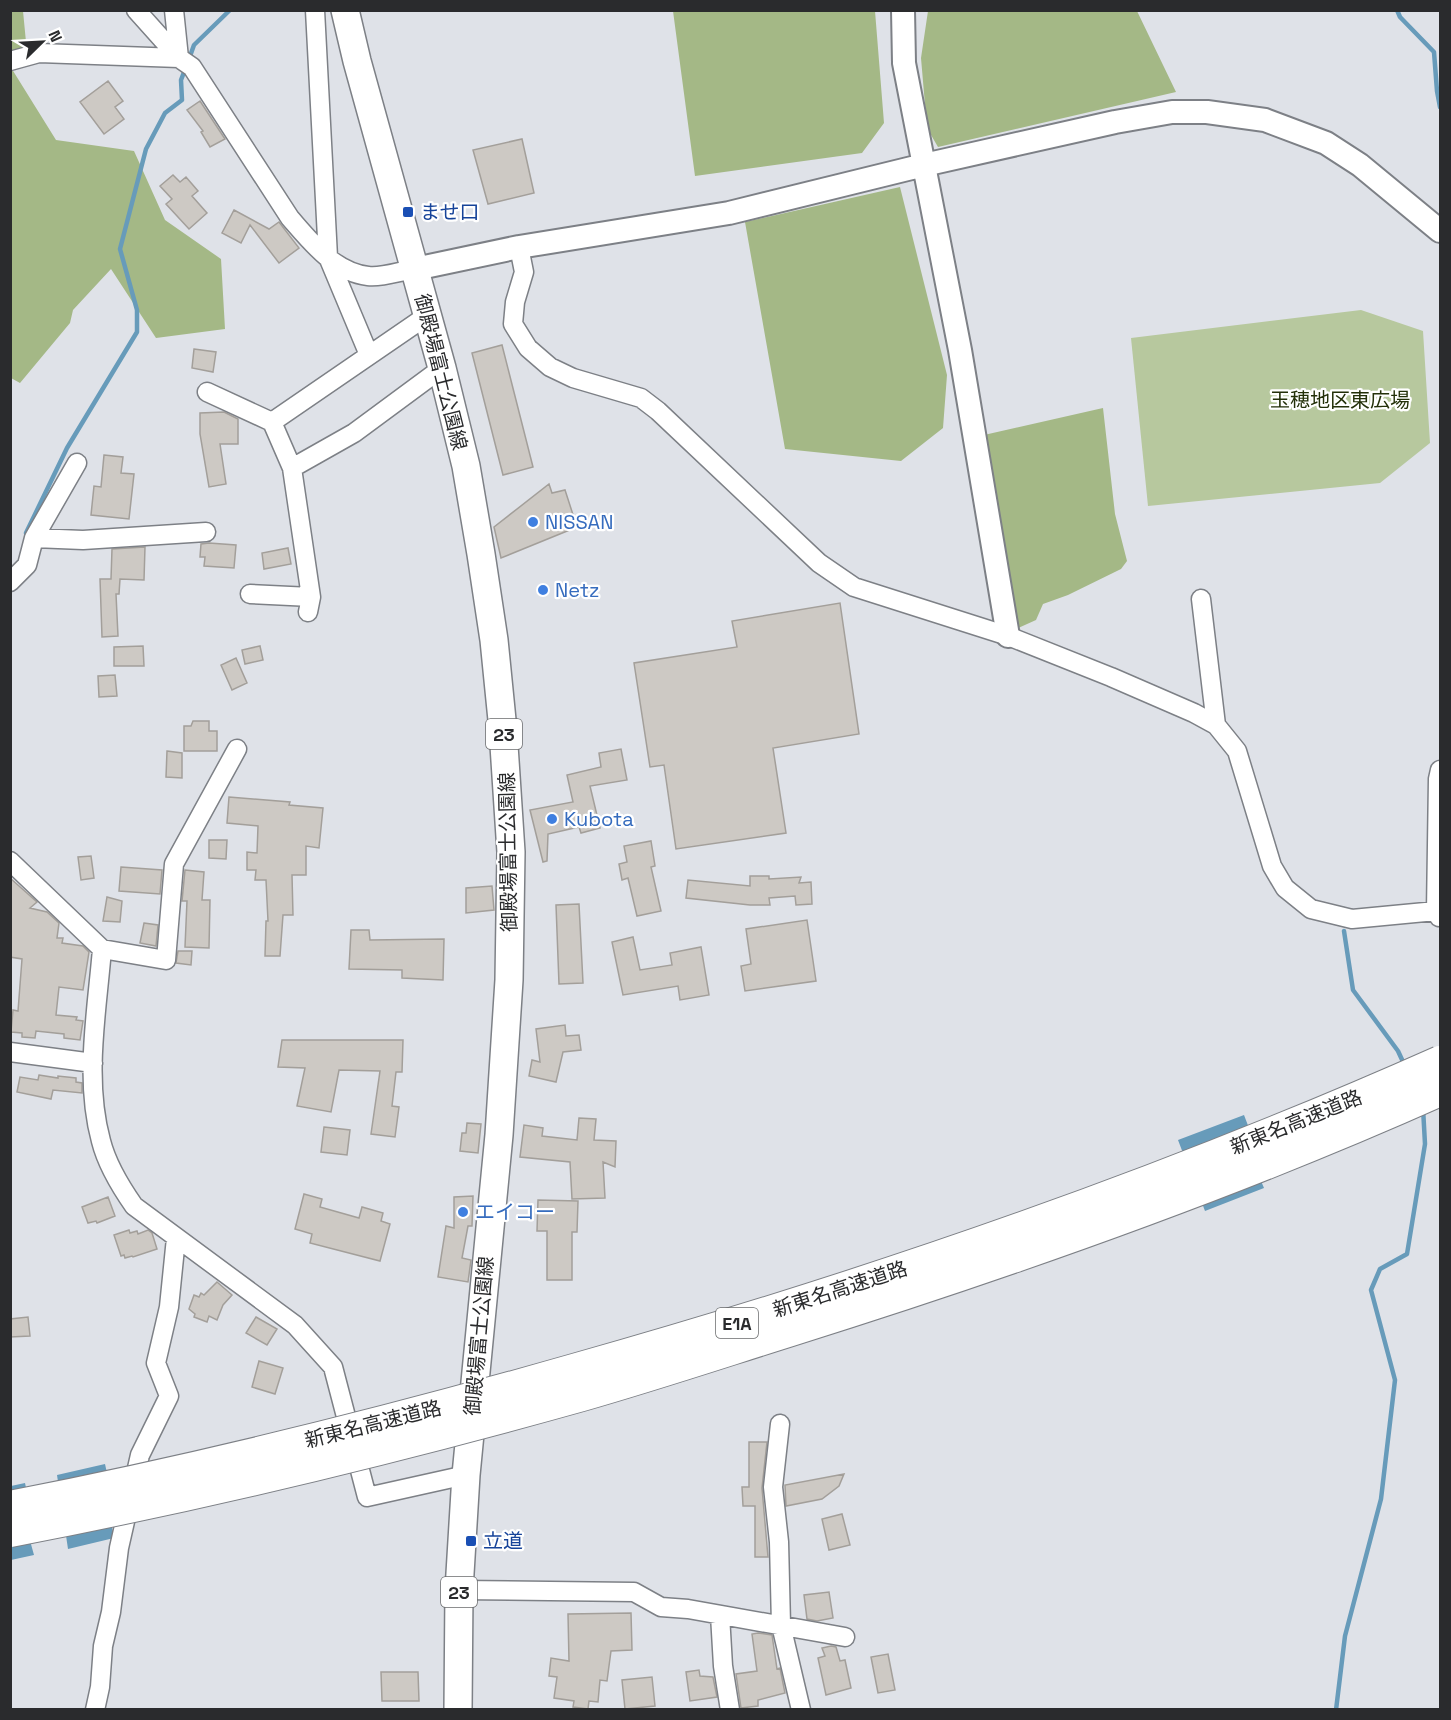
<svg xmlns="http://www.w3.org/2000/svg" width="1451" height="1720" viewBox="0 0 1451 1720" font-family="'Space Grotesk','Noto Sans JP',sans-serif">
<rect width="100%" height="100%" fill="#dfe2e8"/>
<path fill="#b7c89e" d="M 1361,310 L 1423,331 L 1430,443 L 1380,483 L 1148,506 L 1131,338 Z"/>
<path fill="#a4b886" d="M 11,11 L 23,11 L 26,42 L 11,64 Z
M 673,11 L 875,11 L 884,123 L 862,153 L 695,176 Z
M 928,11 L 1137,11 L 1176,92 L 938,147 L 927,128 L 921,58 Z
M 10,66 L 56,140 L 134,151 L 165,220 L 221,259 L 225,329 L 156,338 L 111,269 L 73,310 L 70,323 L 20,383 L 11,378 Z
M 900,187 L 947,375 L 943,428 L 901,461 L 785,449 L 745,222 Z
M 1103,408 L 1115,514 L 1127,561 L 1121,569 L 1068,595 L 1043,604 L 1036,620 L 1016,629 L 984,435 Z"/>
<path fill="#679bba" d="M 1244,1115 L 1265,1170 L 1258,1174 L 1264,1188 L 1205,1211 L 1178,1140 Z
M 105,1464 L 117,1519 L 111,1522 L 114,1538 L 68,1549 L 57,1475 Z
M 25,1483 L 36,1534 L 29,1537 L 34,1555 L 11,1560 L 11,1486 Z"/>
<g fill="none" stroke-linecap="round" stroke-linejoin="round">
<path stroke="#679bba" stroke-width="4.5" d="M 1397,10 L 1400,17 L 1434,52 L 1437,91 L 1440,107
M 189,59 L 194,45 L 230,10
M 27,538 L 26,533 L 67,448 L 137,332 L 137,310 L 120,249 L 146,149 L 165,113 L 182,100 L 181,80 L 186,67
M 1344,931 L 1353,990 L 1398,1051 L 1404,1064
M 1336,1710 L 1345,1636 L 1381,1499 L 1395,1380 L 1371,1290 L 1380,1269 L 1407,1254 L 1425,1144 L 1423,1108"/>
</g>
<path fill="#cdc9c4" stroke="#a39f9a" stroke-width="1.5" d="M 108,81 L 123,101 L 115,107 L 124,119 L 104,134 L 80,102 Z
M 200,101 L 225,139 L 210,147 L 201,132 L 203,131 L 187,110 Z
M 522,139 L 534,193 L 488,204 L 473,150 Z
M 173,175 L 180,182 L 186,177 L 198,191 L 192,196 L 207,213 L 189,229 L 166,204 L 172,199 L 160,186 Z
M 234,210 L 269,229 L 279,222 L 299,248 L 279,263 L 250,225 L 241,243 L 222,233 Z
M 502,345 L 533,467 L 503,475 L 472,353 Z
M 194,349 L 216,352 L 213,372 L 192,368 Z
M 224,412 L 238,419 L 238,444 L 220,444 L 226,484 L 209,487 L 200,434 L 200,413 Z
M 104,455 L 123,457 L 121,473 L 134,474 L 129,519 L 91,515 L 94,486 L 101,487 Z
M 549,484 L 552,493 L 565,490 L 577,527 L 501,558 L 494,527 Z
M 209,543 L 236,545 L 234,568 L 204,566 L 205,557 L 200,557 L 201,544 Z
M 145,547 L 144,580 L 120,579 L 119,594 L 116,594 L 118,636 L 102,637 L 100,579 L 111,579 L 112,549 Z
M 288,548 L 291,564 L 264,569 L 262,553 Z
M 840,603 L 859,734 L 773,748 L 786,833 L 676,849 L 664,765 L 650,767 L 634,663 L 737,647 L 732,621 Z
M 143,646 L 144,666 L 114,666 L 114,647 Z
M 260,646 L 263,660 L 245,664 L 242,650 Z
M 236,658 L 247,683 L 232,690 L 221,665 Z
M 115,675 L 117,696 L 99,697 L 98,676 Z
M 193,721 L 209,721 L 209,731 L 217,731 L 217,751 L 184,751 L 184,726 L 191,726 Z
M 621,749 L 627,780 L 590,786 L 600,828 L 581,833 L 579,827 L 548,834 L 547,861 L 543,862 L 530,810 L 573,802 L 567,775 L 601,767 L 599,753 Z
M 167,751 L 182,753 L 182,778 L 166,777 Z
M 229,797 L 290,802 L 289,805 L 323,808 L 319,848 L 306,846 L 306,875 L 292,875 L 293,915 L 283,915 L 280,956 L 265,956 L 266,921 L 268,921 L 266,880 L 255,880 L 256,870 L 247,870 L 247,852 L 257,853 L 258,826 L 227,823 Z
M 209,840 L 227,840 L 226,859 L 209,858 Z
M 651,841 L 655,866 L 651,867 L 661,911 L 637,916 L 628,878 L 622,880 L 619,864 L 627,862 L 624,846 Z
M 91,856 L 94,878 L 81,880 L 78,857 Z
M 121,867 L 162,870 L 160,894 L 119,891 Z
M 185,870 L 204,872 L 202,900 L 210,900 L 209,948 L 185,947 L 187,901 L 182,901 Z
M 750,876 L 769,876 L 769,879 L 801,877 L 799,883 L 811,882 L 812,904 L 796,905 L 795,896 L 769,898 L 770,905 L 750,905 L 686,898 L 688,880 L 750,886 Z
M 10,878 L 37,902 L 30,908 L 47,912 L 59,923 L 57,938 L 63,938 L 62,943 L 83,946 L 89,952 L 83,990 L 59,987 L 56,1015 L 77,1017 L 76,1020 L 83,1021 L 80,1040 L 64,1038 L 64,1034 L 36,1031 L 35,1038 L 22,1037 L 22,1033 L 11,1032 L 13,1010 L 18,1011 L 22,959 L 10,957 Z
M 492,886 L 494,910 L 466,913 L 466,888 Z
M 107,897 L 122,901 L 120,922 L 103,921 Z
M 579,904 L 583,983 L 559,984 L 556,905 Z
M 807,920 L 816,981 L 745,991 L 741,966 L 751,964 L 746,929 Z
M 144,923 L 158,925 L 156,946 L 140,943 Z
M 351,930 L 369,930 L 370,940 L 444,939 L 443,980 L 402,978 L 402,970 L 349,969 Z
M 633,937 L 640,970 L 672,965 L 670,953 L 701,947 L 709,995 L 680,1000 L 678,986 L 623,995 L 612,942 Z
M 178,951 L 192,951 L 191,965 L 176,963 Z
M 565,1025 L 566,1036 L 579,1035 L 581,1050 L 563,1052 L 556,1082 L 529,1076 L 532,1060 L 540,1062 L 536,1029 Z
M 282,1040 L 403,1040 L 402,1072 L 396,1072 L 392,1106 L 399,1107 L 395,1137 L 371,1134 L 380,1071 L 339,1070 L 331,1112 L 297,1106 L 305,1068 L 278,1067 Z
M 39,1075 L 58,1078 L 58,1076 L 76,1078 L 76,1082 L 82,1083 L 82,1093 L 53,1090 L 51,1099 L 17,1092 L 20,1077 L 38,1080 Z
M 579,1118 L 596,1119 L 594,1140 L 616,1141 L 615,1167 L 603,1162 L 605,1198 L 572,1199 L 570,1162 L 520,1157 L 524,1125 L 543,1128 L 542,1136 L 577,1140 Z
M 467,1123 L 481,1124 L 478,1153 L 460,1151 L 462,1133 L 466,1133 Z
M 324,1127 L 350,1130 L 347,1155 L 321,1152 Z
M 304,1194 L 322,1199 L 320,1207 L 359,1218 L 362,1207 L 383,1213 L 381,1221 L 390,1224 L 380,1261 L 310,1243 L 312,1234 L 295,1229 Z
M 473,1196 L 472,1226 L 468,1226 L 462,1258 L 471,1260 L 468,1282 L 438,1277 L 446,1226 L 454,1228 L 454,1197 Z
M 108,1197 L 115,1216 L 97,1223 L 96,1221 L 88,1223 L 82,1207 Z
M 538,1200 L 578,1201 L 577,1232 L 572,1232 L 572,1280 L 547,1280 L 547,1231 L 537,1231 Z
M 129,1230 L 130,1233 L 137,1231 L 138,1234 L 148,1230 L 152,1233 L 157,1249 L 133,1257 L 132,1256 L 125,1258 L 124,1255 L 121,1256 L 114,1235 Z
M 217,1282 L 232,1295 L 223,1305 L 217,1320 L 209,1316 L 207,1322 L 194,1317 L 195,1314 L 189,1309 L 194,1295 L 199,1297 L 201,1293 L 204,1295 Z
M 28,1317 L 30,1336 L 10,1337 L 10,1319 Z
M 256,1317 L 277,1329 L 267,1345 L 246,1333 Z
M 259,1361 L 283,1368 L 275,1394 L 252,1387 Z
M 749,1442 L 767,1442 L 762,1488 L 768,1557 L 755,1557 L 755,1506 L 743,1506 L 742,1487 L 749,1487 Z
M 844,1474 L 839,1486 L 822,1499 L 786,1506 L 785,1485 Z
M 842,1514 L 850,1545 L 829,1550 L 822,1519 Z
M 829,1592 L 833,1618 L 817,1621 L 807,1619 L 804,1595 Z
M 631,1613 L 632,1650 L 611,1651 L 607,1681 L 600,1680 L 598,1702 L 589,1701 L 588,1709 L 573,1707 L 574,1701 L 554,1698 L 557,1677 L 549,1676 L 551,1658 L 569,1661 L 568,1614 Z
M 758,1633 L 772,1635 L 777,1669 L 780,1668 L 785,1693 L 758,1700 L 758,1706 L 741,1708 L 736,1674 L 757,1671 L 752,1634 Z
M 831,1646 L 836,1647 L 840,1661 L 845,1660 L 851,1688 L 826,1695 L 818,1658 L 825,1656 L 822,1648 Z
M 888,1654 L 895,1690 L 878,1693 L 871,1657 Z
M 699,1670 L 700,1676 L 713,1677 L 717,1697 L 690,1701 L 686,1672 Z
M 381,1672 L 418,1672 L 419,1701 L 382,1701 Z
M 652,1677 L 655,1706 L 625,1709 L 622,1680 Z"/>
<g fill="none" stroke-linecap="round" stroke-linejoin="round">
<defs>
<path id="minor" d="M 136,10 L 179,58
M 174,10 L 179,58
M 315,10 L 328,257 L 369,355
M 10,61 L 39,53 L 179,58 L 192,67 L 290,218 C 311,242 334,272 368,276 C 382,278 400,271 415,269
M 519,247 L 524,272 L 515,302 L 513,324 L 528,348 L 550,367 L 573,378 L 641,398 L 658,411 L 819,563 L 854,587 L 1008,636 L 1111,677 L 1194,713 L 1216,725 L 1237,751 L 1272,866 L 1285,888 L 1311,909 L 1352,919 L 1436,911 L 1440,906
M 207,392 L 272,422 L 428,315
M 272,422 L 292,468 L 311,597 L 308,612
M 292,468 L 354,433 L 442,368
M 34,538 L 77,463
M 10,582 L 27,565 L 34,538 L 83,540 L 206,532
M 250,594 L 311,597
M 1201,599 L 1216,725
M 10,861 L 102,949 C 97,1011 84,1079 101,1141 C 107,1165 120,1186 134,1206 L 295,1325 L 333,1367 L 367,1497 L 466,1475
M 1439,917 L 1436,911 L 1438,779 L 1440,770
M 102,949 L 166,960 L 174,864 L 237,749
M 10,1052 L 93,1063
M 780,1424 L 773,1487 L 779,1542 L 781,1625 L 801,1710
M 459,1590 L 634,1592 L 661,1607 L 688,1609 L 845,1637
M 720,1615 L 723,1666 L 730,1710
M 95,1710 L 100,1687 L 103,1646 L 111,1612 L 119,1548 L 140,1455 L 169,1396 L 156,1363 L 169,1307 L 176,1238"/>
<path id="tertiary" d="M 903,10 L 904,63 L 960,350 L 1008,636
M 415,269 L 519,247 L 729,213 L 924,165 L 1115,122 L 1172,112 L 1207,112 L 1265,120 L 1326,143 L 1360,165 L 1440,231"/>
<path id="primary" d="M 345,10 L 357,61 L 442,368 L 466,466 L 481,554 L 494,640 L 503,730 L 511,852 L 509,980 L 499,1135 L 466,1475 L 459,1590 L 458,1710"/>
</defs>
<use href="#minor" stroke="#7d8086" stroke-width="21"/>
<use href="#tertiary" stroke="#7d8086" stroke-width="26"/>
<use href="#primary" stroke="#7d8086" stroke-width="30"/>
<use href="#minor" stroke="#fff" stroke-width="18"/>
<use href="#tertiary" stroke="#fff" stroke-width="22"/>
<use href="#primary" stroke="#fff" stroke-width="27"/>
<defs>
<path id="motorway-bridge" d="M 10,1507 C 201,1470 388,1423 574,1370 C 869,1287 1161,1186 1440,1062
M 10,1531 C 203,1494 393,1448 582,1395 C 652,1375 721,1352 791,1330 C 1011,1261 1230,1184 1440,1090"/>
</defs>
<use href="#motorway-bridge" stroke="#7d8086" stroke-width="34" stroke-linecap="butt"/>
<use href="#motorway-bridge" stroke="#fff" stroke-width="32"/>
</g>
<g fill="#1a4fb4" stroke="#fff" stroke-width="2">
<rect x="402" y="206" width="12" height="12" rx="3"/>
<rect x="465" y="1535" width="12" height="12" rx="3"/>
</g>
<g fill="#3f7fe0" stroke="#fff" stroke-width="2">
<circle cx="533" cy="522" r="6"/>
<circle cx="543" cy="590" r="6"/>
<circle cx="552" cy="819" r="6"/>
<circle cx="463" cy="1212" r="6"/>
</g>
<g text-anchor="middle" dominant-baseline="central" stroke-width="4.5" stroke-linejoin="round" paint-order="stroke">
<g fill="#fff" stroke="#6a6b6c" stroke-width="1.5">
<rect x="486" y="719" width="36" height="30" rx="4.5"/>
<rect x="716" y="1308" width="42" height="30" rx="4.5"/>
<rect x="441" y="1577" width="36" height="30" rx="4.5"/>
</g>
<g font-size="18" font-weight="bold" fill="#2a2b2d">
<text x="504" y="734">23</text>
<text x="737" y="1323">E1A</text>
<text x="459" y="1592">23</text>
</g>
<g font-size="20" fill="#164399" stroke="#fff" text-anchor="start">
<text x="420" y="212">ませ口</text>
<text x="483" y="1541">立道</text>
</g>
<g font-size="20" fill="#2a2b2d" stroke="#fff">
<text transform="translate(441 372) rotate(76)">御殿場富士公園線</text>
<text transform="translate(508 852) rotate(-91)">御殿場富士公園線</text>
<text transform="translate(1296 1122) rotate(-22)">新東名高速道路</text>
<text transform="translate(840 1289) rotate(-18)">新東名高速道路</text>
<text transform="translate(479 1336) rotate(-85)">御殿場富士公園線</text>
<text transform="translate(373 1424) rotate(-14)">新東名高速道路</text>
</g>
<g font-size="20" fill="#233009" stroke="#fff">
<text x="1340" y="400">玉穂地区東広場</text>
</g>
<g font-size="20" fill="#366cbe" stroke="#fff" text-anchor="start">
<text x="545" y="522">NISSAN</text>
<text x="555" y="590">Netz</text>
<text x="564" y="819">Kubota</text>
<text x="475" y="1212">エイコー</text>
</g>
</g>
<rect width="1451" height="1720" fill="none" stroke="#2a2b2d" stroke-width="24"/>
<g transform="translate(42 42) rotate(66)" stroke="#ffffff" stroke-width="4.5" paint-order="stroke">
<path d="M0-4.5L10 22L0 15L-10 22Z" fill="#2a2b2d"/>
<text y="-9" font-size="16" font-weight="bold" text-anchor="middle" fill="#2a2b2d">N</text>
</g>
</svg>
